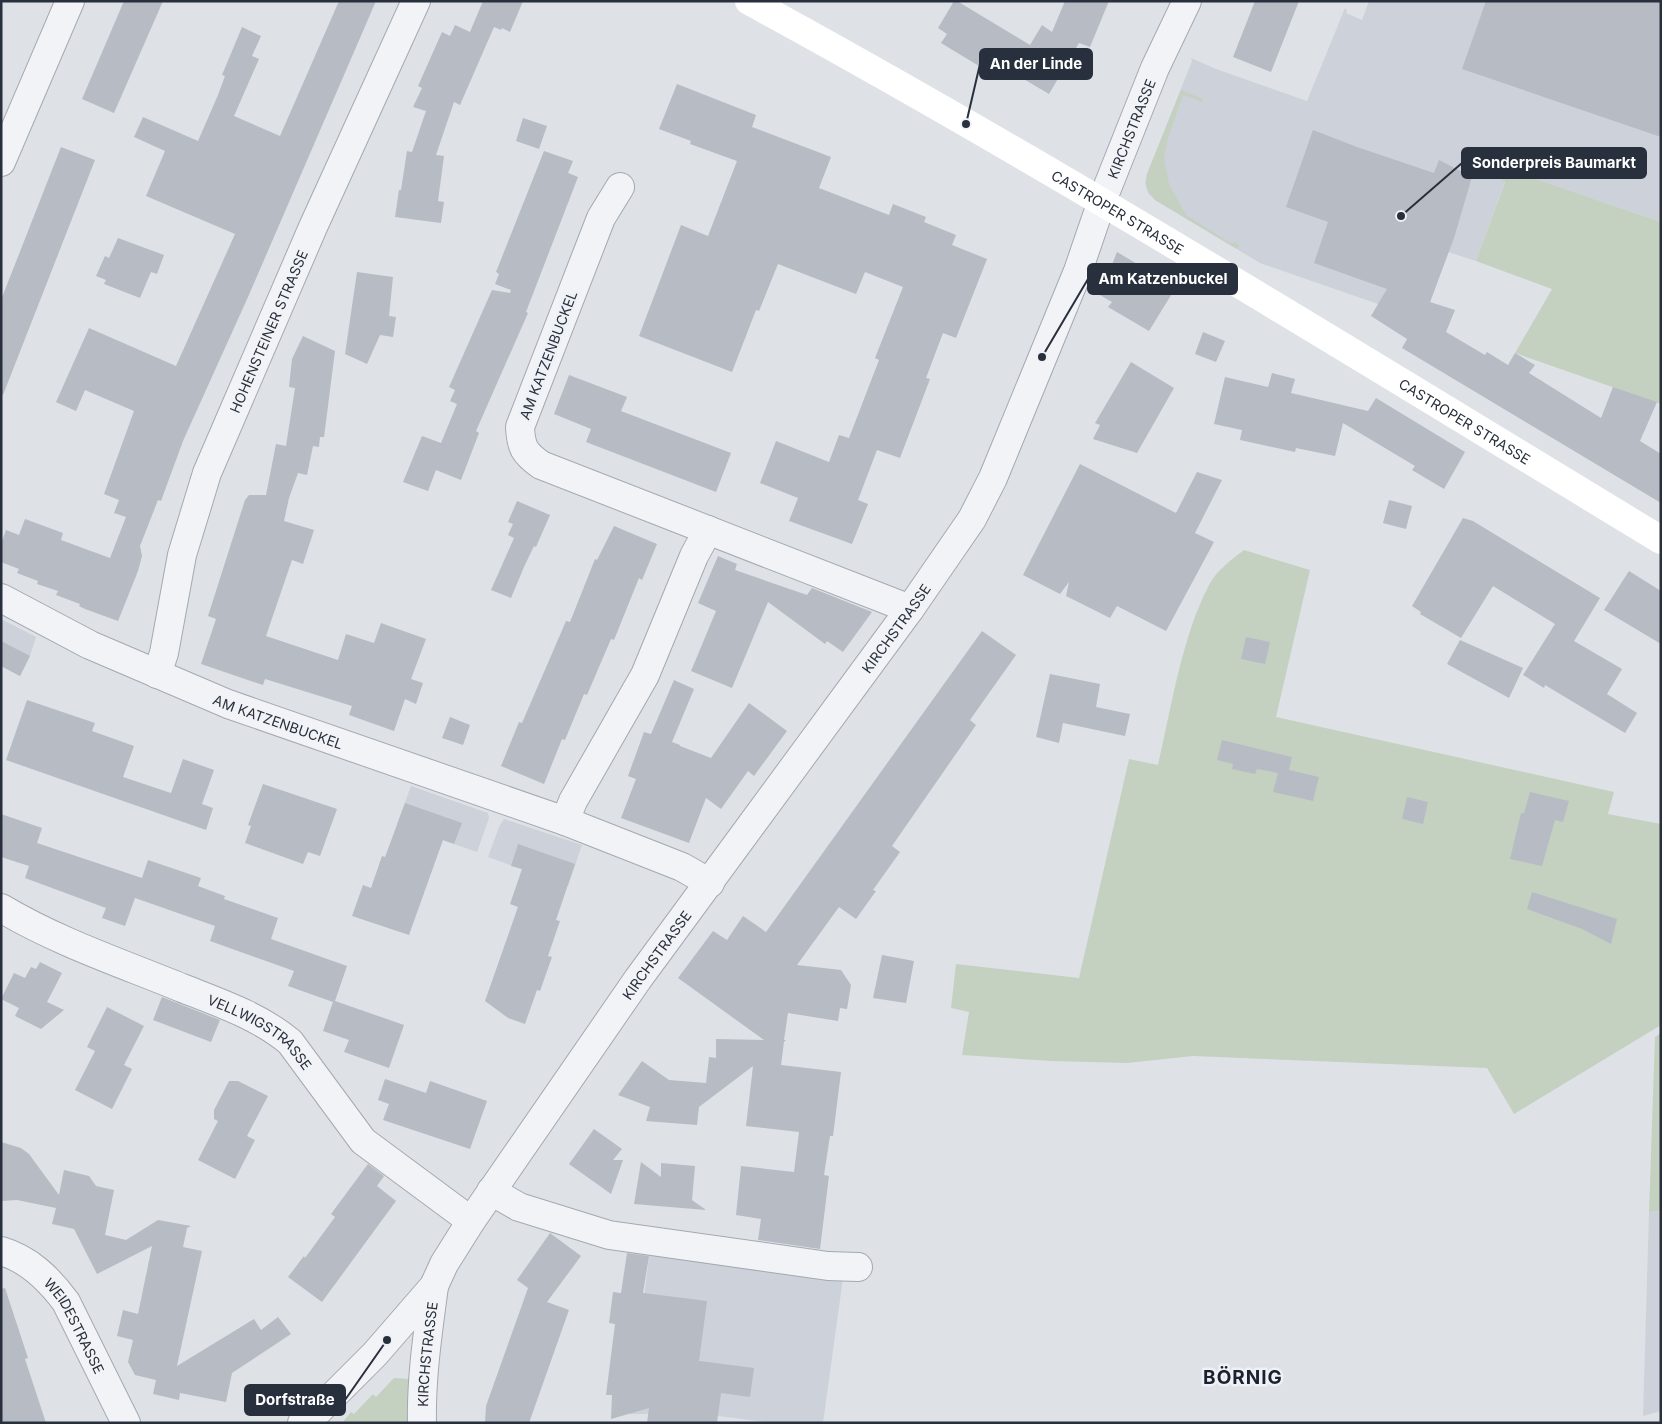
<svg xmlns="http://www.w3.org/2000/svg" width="1662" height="1424" viewBox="0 0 1662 1424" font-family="Inter,sans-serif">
<rect width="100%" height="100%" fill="#dee2e7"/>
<path fill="#cdd1d9" d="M 1369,1 L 1661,1 L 1661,222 L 1481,160 L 1479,166 L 1505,181 L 1476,261 L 1448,252 L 1424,320 L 1260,263 L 1155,200 L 1148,193 L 1145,183 L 1147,174 L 1192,61 L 1191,58 L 1216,69 L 1307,101 L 1345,8 L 1347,10 L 1346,13 L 1362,20 Z
M 1,619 L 36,637 L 30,656 L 20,676 L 1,666 Z
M 411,786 L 488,813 L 489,818 L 477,852 L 397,824 Z
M 504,819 L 582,845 L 568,886 L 488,857 L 499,827 Z
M 1661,1211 L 1661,1411 L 1643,1416 L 1649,1212 Z
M 650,1248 L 844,1271 L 823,1423 L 774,1423 L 702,1414 L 630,1414 Z"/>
<path fill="#c4d1c0" d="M 1181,90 L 1203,99 L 1202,102 L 1183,95 L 1168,138 L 1164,158 L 1169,184 L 1186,215 L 1232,244 L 1234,242 L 1239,245 L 1237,249 L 1155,200 C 1147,191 1145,185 1147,174 Z
M 1481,160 L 1661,222 L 1661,404 L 1515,353 L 1552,289 L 1476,261 L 1505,182 L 1479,165 Z
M 1244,550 L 1310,570 L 1276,717 L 1614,792 L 1608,814 L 1661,824 L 1661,1025 L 1514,1114 L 1487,1068 L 1193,1056 L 1127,1063 L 1051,1061 L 962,1055 L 969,1012 L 951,1008 L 956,964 L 1079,978 L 1129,759 L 1158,765 C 1171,709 1182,636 1209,585 C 1217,570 1231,560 1244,550 Z
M 1661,1033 L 1661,1211 L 1649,1212 L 1655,1037 Z
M 394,1378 L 410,1379 L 410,1423 L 342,1423 L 351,1412 L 354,1414 L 373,1394 L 376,1397 Z"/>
<path fill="#b6bbc4" d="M 124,1 L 163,1 L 114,113 L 82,99 Z
M 339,1 L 376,1 L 248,297 L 183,441 L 161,501 L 158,500 L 140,546 L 142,556 L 138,571 L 118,621 L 85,609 L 79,606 L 80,604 L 56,595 L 58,591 L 37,584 L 38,581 L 17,573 L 19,569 L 1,562 L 1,544 L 6,530 L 19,535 L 25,519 L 63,533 L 61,540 L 110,558 L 126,517 L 114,513 L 119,500 L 104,494 L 134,411 L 85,390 L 76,411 L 56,402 L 89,328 L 176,366 L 235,234 L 146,196 L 165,151 L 134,137 L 143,117 L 198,141 L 218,95 L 225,76 L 222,75 L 242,27 L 261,36 L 252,56 L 259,59 L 234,116 L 280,136 Z
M 483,1 L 523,1 L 510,32 L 502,28 L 501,30 L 494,27 L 460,105 L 454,102 L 436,155 L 444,156 L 438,201 L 444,202 L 441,223 L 395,217 L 399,190 L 401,190 L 407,151 L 412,152 L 426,111 L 413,107 L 422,88 L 418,86 L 442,32 L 450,36 L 455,25 L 470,32 Z
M 954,1 L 957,1 L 1030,45 L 1042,25 L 1052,32 L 1065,1 L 1109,1 L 1090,47 L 1079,43 L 1049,94 L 985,56 L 979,66 L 941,43 L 947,34 L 938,28 Z
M 1255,1 L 1299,1 L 1271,72 L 1233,57 Z
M 1486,1 L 1661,1 L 1661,137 L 1462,69 Z
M 677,84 L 756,115 L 752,127 L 831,157 L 819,188 L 889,215 L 893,204 L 926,217 L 924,222 L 956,235 L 952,245 L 987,259 L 956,338 L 943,333 L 926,378 L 930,379 L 900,458 L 877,450 L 858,500 L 868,504 L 852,544 L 789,521 L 798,498 L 760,483 L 776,441 L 829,462 L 839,435 L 849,438 L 879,360 L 875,358 L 903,287 L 865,272 L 856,294 L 778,264 L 759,311 L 756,310 L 732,372 L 639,336 L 681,225 L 708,236 L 737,161 L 690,144 L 691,141 L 659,129 Z
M 523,118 L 547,126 L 539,149 L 516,141 Z
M 1313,130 L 1357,147 L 1434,173 L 1439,160 L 1472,177 L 1454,238 L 1430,302 L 1455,310 L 1446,332 L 1485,355 L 1487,352 L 1508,365 L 1515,353 L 1535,365 L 1529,373 L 1601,418 L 1613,387 L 1657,402 L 1640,441 L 1661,454 L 1661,503 L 1402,348 L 1407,339 L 1371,316 L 1387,289 L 1314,263 L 1328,222 L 1286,207 Z
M 61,147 L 95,160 L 3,395 L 1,394 L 1,300 Z
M 544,151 L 573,161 L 568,173 L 578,177 L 526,312 L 528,313 L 476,431 L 479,433 L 461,480 L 436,470 L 428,491 L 403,482 L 422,436 L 441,443 L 457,404 L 450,401 L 455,390 L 449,387 L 492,290 L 510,293 L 511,290 L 495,284 L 499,274 L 496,272 Z
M 118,238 L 164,255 L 157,274 L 151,272 L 140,298 L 104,284 L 106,280 L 96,276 L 105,256 L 109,258 Z
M 1117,252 L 1176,287 L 1149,331 L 1108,307 L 1112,302 L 1100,295 Z
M 357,272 L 393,277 L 389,316 L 396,317 L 393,337 L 380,335 L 367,364 L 345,354 Z
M 1203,332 L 1225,341 L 1216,362 L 1195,354 Z
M 303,336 L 335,351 L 324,437 L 320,437 L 319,447 L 313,446 L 307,475 L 298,473 L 289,498 L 284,521 L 314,530 L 303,564 L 292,560 L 266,636 L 338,660 L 346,634 L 374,643 L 381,623 L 426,639 L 411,679 L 423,683 L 416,704 L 405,699 L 394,731 L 349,715 L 352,706 L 265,679 L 263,685 L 201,664 L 216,619 L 208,616 L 245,500 L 249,495 L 266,495 L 276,444 L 286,446 L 295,388 L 289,387 L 292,359 Z
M 1131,362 L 1174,388 L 1137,453 L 1093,439 L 1100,425 L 1095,423 Z
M 1272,373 L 1295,379 L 1291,393 L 1368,411 L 1376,398 L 1465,452 L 1444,489 L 1412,470 L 1415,466 L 1343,423 L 1335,456 L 1296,448 L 1295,452 L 1240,440 L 1242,430 L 1214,424 L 1225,377 L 1268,387 Z
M 569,375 L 627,397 L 621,411 L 731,453 L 716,492 L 586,442 L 591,429 L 554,414 Z
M 1080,464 L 1176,513 L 1197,472 L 1222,480 L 1195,533 L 1214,542 L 1166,631 L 1117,606 L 1110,618 L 1066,596 L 1069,582 L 1060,594 L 1023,575 Z
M 1389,500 L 1412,506 L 1406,529 L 1383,523 Z
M 517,501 L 550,515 L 536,547 L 534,546 L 524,567 L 511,598 L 491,590 L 514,538 L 508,535 L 513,524 L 508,522 Z
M 1463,518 L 1473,521 L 1600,598 L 1574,641 L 1622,669 L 1607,694 L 1637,713 L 1625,733 L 1545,685 L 1544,688 L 1523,675 L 1555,624 L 1493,586 L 1461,638 L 1420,614 L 1421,612 L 1412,606 Z
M 614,526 L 657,544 L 642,580 L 639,578 L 614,640 L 611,639 L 587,695 L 584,694 L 565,740 L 562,739 L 544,784 L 501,766 L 519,722 L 522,723 L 566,621 L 570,622 L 595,559 L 597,560 Z
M 718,556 L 737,564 L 735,570 L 807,595 L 812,588 L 872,612 L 843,652 L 827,641 L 825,644 L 768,602 L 732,688 L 691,671 L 716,611 L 698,603 Z
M 1629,571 L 1661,591 L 1661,644 L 1604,610 Z
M 982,631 L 1016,655 L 970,720 L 976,725 L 892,846 L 900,852 L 873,890 L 876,891 L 856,919 L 839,907 L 797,965 L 841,970 L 851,985 L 847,1009 L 840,1008 L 838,1021 L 788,1013 L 784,1040 L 786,1040 L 784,1042 L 781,1065 L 841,1072 L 833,1136 L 830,1136 L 824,1175 L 829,1176 L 820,1249 L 758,1240 L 761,1219 L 736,1215 L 741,1166 L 794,1172 L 799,1132 L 746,1126 L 753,1066 L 699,1107 L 697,1125 L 646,1121 L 650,1107 L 618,1095 L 642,1061 L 669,1080 L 706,1083 L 709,1057 L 716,1058 L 716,1039 L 764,1040 L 678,978 L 713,931 L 727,940 L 743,916 L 766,932 Z
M 1246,637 L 1270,642 L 1265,664 L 1241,659 Z
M 1460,640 L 1523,668 L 1509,698 L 1447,664 Z
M 1,641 L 30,656 L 20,676 L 1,666 Z
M 1050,674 L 1100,684 L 1096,707 L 1130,714 L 1125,736 L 1063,723 L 1059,743 L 1036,737 Z
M 674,680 L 694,689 L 672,742 L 680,745 L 680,746 L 711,758 L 749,703 L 787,731 L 754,776 L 748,771 L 721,809 L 706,798 L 689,843 L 621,818 L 636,779 L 628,776 L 644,732 L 651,734 Z
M 27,700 L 95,723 L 92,731 L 134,746 L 123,777 L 171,793 L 183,759 L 214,770 L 202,804 L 213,808 L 206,830 L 6,760 Z
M 450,717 L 470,725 L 463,745 L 442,738 Z
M 1222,740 L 1292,757 L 1289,770 L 1319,777 L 1313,801 L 1273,792 L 1278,773 L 1257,769 L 1255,774 L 1232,769 L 1233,764 L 1217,760 Z
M 263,784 L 337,809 L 320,856 L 308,852 L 303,864 L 245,843 L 251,826 L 248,825 Z
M 1530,792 L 1569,801 L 1563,822 L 1555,820 L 1542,866 L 1510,859 L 1521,813 L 1524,813 Z
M 1407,797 L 1428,802 L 1423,824 L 1402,819 Z
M 405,803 L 462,823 L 454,844 L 443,840 L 409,935 L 352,916 L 363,885 L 371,888 L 382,856 L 385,857 Z
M 1,814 L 42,828 L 37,843 L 142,878 L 148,860 L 201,878 L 198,886 L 225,896 L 224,899 L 278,918 L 271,939 L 347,966 L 335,1001 L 404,1025 L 389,1068 L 344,1052 L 349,1040 L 323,1031 L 333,1002 L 288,986 L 294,971 L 210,941 L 215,926 L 135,898 L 125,926 L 102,918 L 106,908 L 25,878 L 29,866 L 1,857 Z
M 518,844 L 575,864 L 556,920 L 560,921 L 548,956 L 552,957 L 540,991 L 537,990 L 525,1024 L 508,1018 L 485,1001 L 518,907 L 510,904 L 522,869 L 511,866 Z
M 1532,892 L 1617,919 L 1611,944 L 1582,929 L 1527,909 Z
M 882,955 L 914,961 L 906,1003 L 873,998 Z
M 40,962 L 62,973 L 47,1002 L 64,1010 L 41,1029 L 15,1016 L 19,1008 L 1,999 L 14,973 L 25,978 L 31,967 L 36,969 Z
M 162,997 L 220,1020 L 211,1042 L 153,1020 Z
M 107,1007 L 144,1026 L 124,1065 L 132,1069 L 112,1109 L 75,1090 L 95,1051 L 87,1047 Z
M 385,1079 L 426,1093 L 430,1081 L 487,1101 L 470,1149 L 383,1120 L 389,1104 L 378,1100 Z
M 229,1081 L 238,1081 L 268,1096 L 247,1136 L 255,1140 L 235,1179 L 198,1160 L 218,1121 L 214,1119 L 214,1110 Z
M 594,1129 L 622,1149 L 613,1160 L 623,1160 L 611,1194 L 569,1164 Z
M 1,1142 L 21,1148 L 29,1154 L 59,1195 L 64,1170 L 89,1176 L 96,1186 L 114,1190 L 105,1235 L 126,1240 L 158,1220 L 191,1226 L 187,1228 L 183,1247 L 202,1251 L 177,1366 L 254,1319 L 261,1330 L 278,1317 L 291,1334 L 232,1373 L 226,1402 L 180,1393 L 179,1400 L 153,1394 L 156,1380 L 135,1375 L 128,1362 L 133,1340 L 117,1336 L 123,1310 L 138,1314 L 152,1246 L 97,1274 L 74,1229 L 52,1224 L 56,1208 L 17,1200 L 1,1201 Z
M 641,1162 L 661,1177 L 661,1163 L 695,1166 L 692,1200 L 706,1210 L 634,1204 Z
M 368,1164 L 384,1176 L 377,1186 L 396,1201 L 322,1302 L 288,1277 L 304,1256 L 305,1258 L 335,1217 L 331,1214 Z
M 550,1233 L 581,1256 L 547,1302 L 569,1310 L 529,1423 L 485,1423 L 486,1406 L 528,1288 L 517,1280 Z
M 627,1253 L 649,1256 L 643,1293 L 707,1301 L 699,1361 L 754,1368 L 750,1397 L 721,1393 L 717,1423 L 647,1423 L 649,1408 L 611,1419 L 612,1395 L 606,1395 L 615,1324 L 609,1323 L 613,1292 L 621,1293 Z
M 5,1288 L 28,1358 L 25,1359 L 46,1423 L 1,1423 L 1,1289 Z"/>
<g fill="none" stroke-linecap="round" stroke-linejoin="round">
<defs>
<g id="street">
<path d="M 1,162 L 70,1"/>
<path d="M 620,187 L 601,218 L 520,427 C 521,447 524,453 541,465 L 910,609"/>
<path id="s1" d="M 1,598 L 90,645 L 228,704 L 565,821 L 682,867 L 710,883"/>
<path id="s2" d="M 157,674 L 164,653 L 182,555 L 207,473 L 313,227 L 416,1"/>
<path d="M 565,821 L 573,801 L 645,675 L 694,556 L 708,530"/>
<path id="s3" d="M 1,908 C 58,942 121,963 182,988 C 220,1003 259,1016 290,1042 L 363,1141 L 471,1221"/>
<path d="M 491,1191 L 519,1207 L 609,1235 L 828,1266 L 858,1267"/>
<path id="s4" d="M 1,1251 C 29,1259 49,1279 66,1302 L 126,1423"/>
<path id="s5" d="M 302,1423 L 315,1414 L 375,1354 L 434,1286 L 444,1264 L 471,1221 L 638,979 L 910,609 L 972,519 L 993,478 L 1078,271 L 1102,201 L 1155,68 L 1187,1"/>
<path id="s6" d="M 422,1423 C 421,1377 428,1332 434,1286"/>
</g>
</defs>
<use href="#street" stroke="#a4a9b1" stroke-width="30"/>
<use href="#street" stroke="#f1f3f6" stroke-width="28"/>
<path stroke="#fff" stroke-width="28" id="s7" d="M 749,1 C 1059,170 1359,357 1661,540"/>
</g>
<g text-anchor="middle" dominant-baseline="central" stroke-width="5" stroke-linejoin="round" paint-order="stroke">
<g font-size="14" fill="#28303d" stroke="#eef1f5">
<text stroke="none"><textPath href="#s5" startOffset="1550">KIRCHSTRASSE</textPath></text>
<text stroke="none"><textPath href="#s7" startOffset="425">CASTROPER STRASSE</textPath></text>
<text stroke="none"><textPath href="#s2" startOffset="362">HOHENSTEINER STRASSE</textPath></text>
<text transform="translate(548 355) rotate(-69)">AM KATZENBUCKEL</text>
<text stroke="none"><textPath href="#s7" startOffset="830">CASTROPER STRASSE</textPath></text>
<text stroke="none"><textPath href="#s5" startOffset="995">KIRCHSTRASSE</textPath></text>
<text stroke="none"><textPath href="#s1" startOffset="304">AM KATZENBUCKEL</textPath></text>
<text stroke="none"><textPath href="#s5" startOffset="590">KIRCHSTRASSE</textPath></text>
<text stroke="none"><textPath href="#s3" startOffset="289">VELLWIGSTRASSE</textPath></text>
<text stroke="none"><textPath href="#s4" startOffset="109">WEIDESTRASSE</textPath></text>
<text stroke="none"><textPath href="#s6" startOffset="69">KIRCHSTRASSE</textPath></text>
</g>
<g font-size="19" font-weight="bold" letter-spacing="1" fill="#1b212e" stroke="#eef1f5">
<text x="1243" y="1377">BÖRNIG</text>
</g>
</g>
<path fill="none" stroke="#28303d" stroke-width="2" d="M966 124L980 64M1401 216L1462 163M1042 357L1088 279M387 1340L345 1400"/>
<g fill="#28303d" stroke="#eef1f5" stroke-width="2">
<circle cx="966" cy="124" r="5"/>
<circle cx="1401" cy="216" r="5"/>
<circle cx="1042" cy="357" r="5"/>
<circle cx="387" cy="1340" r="5"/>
</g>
<g fill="#28303d" stroke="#28303d" stroke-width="2">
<rect x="980" y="49" width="112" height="30" rx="5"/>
<rect x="1462" y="148" width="184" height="30" rx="5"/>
<rect x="1088" y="264" width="149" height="30" rx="5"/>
<rect x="245" y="1385" width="100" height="30" rx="5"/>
</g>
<g font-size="15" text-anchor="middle" font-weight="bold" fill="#fff">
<text x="1036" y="69">An der Linde</text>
<text x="1554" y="168">Sonderpreis Baumarkt</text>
<text x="1163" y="284">Am Katzenbuckel</text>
<text x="295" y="1405">Dorfstraße</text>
</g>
<rect width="1662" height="1424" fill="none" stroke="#28303d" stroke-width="5"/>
</svg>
